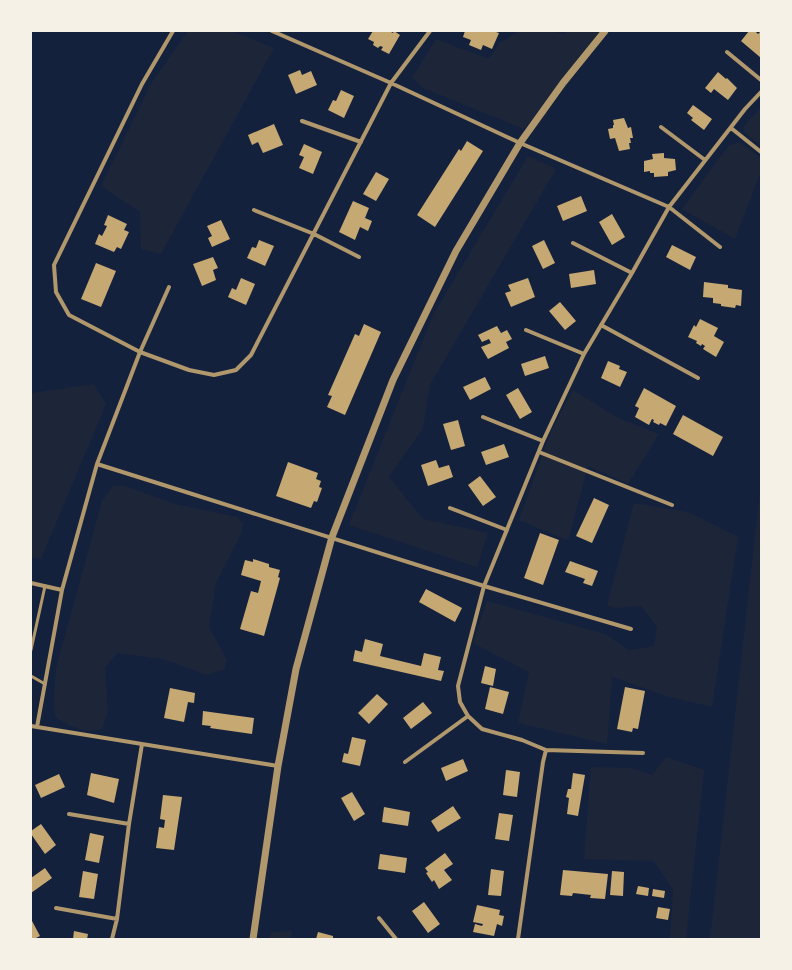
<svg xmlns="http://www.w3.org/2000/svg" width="792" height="970" viewBox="0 0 792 970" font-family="'Asap Condensed',sans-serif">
<rect width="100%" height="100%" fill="#14213d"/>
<path fill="#1d2539" d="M 188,31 L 231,31 L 274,48 L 161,254 L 141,249 L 140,212 L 101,186 L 152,82 Z
M 520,31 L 547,31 L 565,34 L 568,31 L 602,31 L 524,129 L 423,88 L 412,78 L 436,39 L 489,59 L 499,43 Z
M 761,107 L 761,146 L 744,132 L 744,126 Z
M 739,142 L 761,158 L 761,171 L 735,239 L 682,209 L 729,145 Z
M 528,156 L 556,169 L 430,385 L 423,428 L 389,477 L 423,519 L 488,533 L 477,567 L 349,525 L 433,315 Z
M 94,384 L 106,404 L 41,559 L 31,557 L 31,393 Z
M 573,390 L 618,418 L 659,434 L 628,484 L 588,466 L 569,538 L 566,540 L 519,520 L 551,431 Z
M 761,482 L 761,939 L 710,939 Z
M 122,485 L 175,504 L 238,517 L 243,525 L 241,534 L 216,583 L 209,627 L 227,660 L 225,669 L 207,675 L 163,659 L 117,653 L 105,668 L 108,712 L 102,729 C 83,734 71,727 55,717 L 54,698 L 56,668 L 102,501 L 113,486 Z
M 634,503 L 688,512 L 738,537 L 712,707 L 666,696 L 612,677 L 607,744 L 518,723 L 529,672 L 473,643 L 487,601 L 605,634 L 629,650 L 654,646 L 657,627 L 641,606 L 614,608 L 607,605 Z
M 666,757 L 704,770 L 686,939 L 670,939 L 673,890 L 654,861 L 584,859 L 591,767 L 631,768 L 652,775 Z
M 292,931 L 291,939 L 269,939 L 271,932 Z"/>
<path fill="#c6a872" d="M 373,31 L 389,31 L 393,33 L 394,31 L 400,35 L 389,54 L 381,50 L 383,47 L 380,46 L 378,48 L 373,45 L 374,42 L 368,39 Z
M 465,31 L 493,31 L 499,33 L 492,49 L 483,45 L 481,50 L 469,45 L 471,40 L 463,37 Z
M 749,31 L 755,31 L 758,34 L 761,31 L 761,58 L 741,41 Z
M 300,70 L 302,75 L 311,71 L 317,85 L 296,94 L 288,75 Z
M 718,72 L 726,79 L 727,78 L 737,88 L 728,100 L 714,89 L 711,93 L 705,88 Z
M 341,90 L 354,96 L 344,118 L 328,110 L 333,100 L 336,101 Z
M 693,105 L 712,119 L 704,130 L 691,120 L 693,118 L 687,113 Z
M 624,118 L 628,128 L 631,127 L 633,138 L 630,138 L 631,143 L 629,143 L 630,149 L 619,151 L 615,138 L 610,139 L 608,129 L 613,128 L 613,125 L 614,125 L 613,120 Z
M 274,124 L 283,145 L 263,153 L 258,142 L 252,145 L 248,135 Z
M 467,141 L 483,151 L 435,227 L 417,215 L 459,149 L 461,151 Z
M 304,144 L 322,152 L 313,174 L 299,168 L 304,157 L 299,155 Z
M 664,153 L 664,158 L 675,159 L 676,170 L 668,172 L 668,176 L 654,177 L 654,173 L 650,173 L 650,171 L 644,172 L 644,161 L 653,159 L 652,154 Z
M 376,172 L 389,179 L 376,201 L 363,194 Z
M 581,196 L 587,211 L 563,221 L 557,206 Z
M 353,201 L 369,208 L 365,218 L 372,221 L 368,231 L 360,227 L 355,240 L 339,232 Z
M 612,214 L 625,237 L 612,245 L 599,222 Z
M 108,215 L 127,224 L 124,230 L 129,232 L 121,249 L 117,247 L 114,252 L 95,244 L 99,234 L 102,236 L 107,226 L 104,225 Z
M 221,220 L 230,239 L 212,247 L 208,238 L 212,236 L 207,226 Z
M 259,240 L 274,246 L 265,266 L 247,258 L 252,247 L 256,248 Z
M 544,240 L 555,263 L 543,269 L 532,246 Z
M 672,245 L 696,257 L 690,270 L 666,257 Z
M 213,257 L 218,268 L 213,270 L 216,280 L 202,286 L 193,264 Z
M 96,263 L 116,271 L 101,307 L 81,299 Z
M 594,270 L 596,284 L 571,288 L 569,274 Z
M 241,278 L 255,284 L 246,305 L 228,297 L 232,288 L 236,290 Z
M 528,278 L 535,297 L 511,307 L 505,293 L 511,291 L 508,285 Z
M 704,282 L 728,285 L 728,288 L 742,290 L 741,306 L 736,305 L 735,308 L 721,306 L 721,304 L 713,303 L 713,298 L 703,297 Z
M 560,302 L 576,321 L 565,330 L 549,311 Z
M 700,319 L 718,328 L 714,336 L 724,342 L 716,357 L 703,349 L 705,346 L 702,344 L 701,346 L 696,343 L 697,341 L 688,337 L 694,325 L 696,327 Z
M 364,324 L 381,332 L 345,415 L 327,407 L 332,396 L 328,395 L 355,334 L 359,336 Z
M 497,326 L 501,333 L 507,330 L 512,339 L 506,342 L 509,348 L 488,359 L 481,347 L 491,343 L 489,339 L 482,342 L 478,335 Z
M 545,356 L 549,368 L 525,376 L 521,364 Z
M 608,361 L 620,366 L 619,369 L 627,372 L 620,387 L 601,378 Z
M 485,377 L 491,389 L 470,400 L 463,387 Z
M 518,388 L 532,412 L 520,419 L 506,395 Z
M 644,388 L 676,406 L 666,426 L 660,423 L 659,425 L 653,422 L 654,420 L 652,419 L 649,425 L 635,417 L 639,408 L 635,406 Z
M 683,415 L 723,437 L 713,456 L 673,434 Z
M 458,420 L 465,446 L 451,450 L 443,424 Z
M 504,444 L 509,457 L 486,465 L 481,452 Z
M 436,460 L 439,468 L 449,465 L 453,477 L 428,486 L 421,465 Z
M 288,462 L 318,473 L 316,479 L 321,481 L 319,487 L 322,488 L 317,502 L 314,501 L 311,508 L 276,496 Z
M 480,476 L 496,497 L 483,506 L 468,485 Z
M 594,498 L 609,505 L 592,543 L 576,536 Z
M 540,533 L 559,540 L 543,585 L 524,578 Z
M 253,559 L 269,564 L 269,567 L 280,570 L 278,577 L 280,578 L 264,636 L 240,629 L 251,591 L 258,593 L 261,581 L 241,575 L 245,560 L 253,562 Z
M 570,561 L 598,571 L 592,586 L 583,583 L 585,579 L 565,572 Z
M 426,589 L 462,608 L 455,622 L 419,602 Z
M 365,639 L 383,644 L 380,656 L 421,666 L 424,653 L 441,657 L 438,670 L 444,671 L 441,681 L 353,661 L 355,650 L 362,652 Z
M 485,666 L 496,669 L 493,686 L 481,683 Z
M 490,687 L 509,692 L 503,714 L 485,709 Z
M 625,687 L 645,691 L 638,729 L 633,728 L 632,732 L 617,729 Z
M 170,688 L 195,693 L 194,703 L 188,702 L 184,722 L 164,718 Z
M 377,694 L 388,704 L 369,724 L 358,713 Z
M 423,702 L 432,713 L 411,729 L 403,718 Z
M 203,711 L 254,718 L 252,734 L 210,728 L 211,726 L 202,725 Z
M 352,737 L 366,740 L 360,766 L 342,762 L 344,753 L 348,754 Z
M 463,759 L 468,771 L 446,781 L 441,768 Z
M 506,770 L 520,772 L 517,797 L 503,795 Z
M 91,773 L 119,779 L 114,803 L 87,795 Z
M 573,773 L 585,775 L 578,816 L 567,814 L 569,798 L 566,797 L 568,789 L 571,789 Z
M 59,774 L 65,787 L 41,798 L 35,785 Z
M 352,792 L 365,814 L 354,821 L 341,798 Z
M 163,795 L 182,797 L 174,850 L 156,848 L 159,827 L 164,828 L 165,820 L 160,819 Z
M 453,806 L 461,818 L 438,832 L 431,821 Z
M 384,807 L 410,812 L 408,826 L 382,822 Z
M 499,813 L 513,815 L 509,841 L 495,839 Z
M 41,824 L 56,845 L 45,854 L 31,834 L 31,831 Z
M 90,833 L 104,836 L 99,863 L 85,860 Z
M 445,853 L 453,864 L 444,870 L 452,880 L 439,889 L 434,880 L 432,882 L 426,873 L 428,872 L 425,868 Z
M 380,854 L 407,858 L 405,873 L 378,869 Z
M 45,868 L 52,878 L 31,893 L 31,878 Z
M 491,869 L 504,871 L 501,896 L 488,895 Z
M 563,870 L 608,874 L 605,899 L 590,898 L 591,895 L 573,893 L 572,896 L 560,895 Z
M 83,871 L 98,874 L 94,899 L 79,897 Z
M 612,871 L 624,872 L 623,896 L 610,895 Z
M 638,886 L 649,888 L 648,896 L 636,894 Z
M 653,889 L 665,891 L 664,898 L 652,896 Z
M 424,902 L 440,924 L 428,933 L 412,911 Z
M 477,905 L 500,910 L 499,915 L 504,916 L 502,926 L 497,924 L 494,936 L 473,932 L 475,924 L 482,926 L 483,924 L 473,922 Z
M 658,907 L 670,909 L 668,920 L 656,918 Z
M 31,919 L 40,936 L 34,939 L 31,939 Z
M 74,931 L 88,934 L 87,939 L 73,939 Z
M 318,932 L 333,936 L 333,939 L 316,939 Z"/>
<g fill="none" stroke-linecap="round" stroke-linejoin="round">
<path stroke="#b1986c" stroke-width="3" d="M 31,650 L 45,586
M 31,676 L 45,684"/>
<path stroke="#b1986c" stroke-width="4" d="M 173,31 L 142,84 L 54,265 L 56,292 L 69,315 L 140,352 L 189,370 L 214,375 L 236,370 L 251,355 L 391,83 L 430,31
M 272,31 L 391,83 L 520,143 L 669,207 L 720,247
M 727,52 L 761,80
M 302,121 L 361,142
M 661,127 L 705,160
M 731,128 L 761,152
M 254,210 L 314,234 L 359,257
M 573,243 L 632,273
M 601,325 L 698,378
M 526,330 L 584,354
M 483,417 L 543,441
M 539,452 L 672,505
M 97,464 L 484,586 L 631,629
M 450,508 L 507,530
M 31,583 L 62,590
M 31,726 L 278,766
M 37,727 L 62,590 L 97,464 L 140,352 L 169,287
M 546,750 L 643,753
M 405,762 L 468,716
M 69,814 L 129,824
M 56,908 L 117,919
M 379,918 L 396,939
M 112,939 L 117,919 L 129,824 L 142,744
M 518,939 L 543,762 L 546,750 L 522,740 L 482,729 L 468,716 L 460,702 L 458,686 L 484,586 L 543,441 L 584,354 L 632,273 L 669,207 L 745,109 L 761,92"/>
<path stroke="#b1986c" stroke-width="7" d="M 253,939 L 278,766 L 296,669 L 332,537 L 393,380 L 456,251 L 520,143 L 563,83 L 605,31"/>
</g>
<rect width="792" height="970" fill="none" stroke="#f6f1e7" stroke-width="64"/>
</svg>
